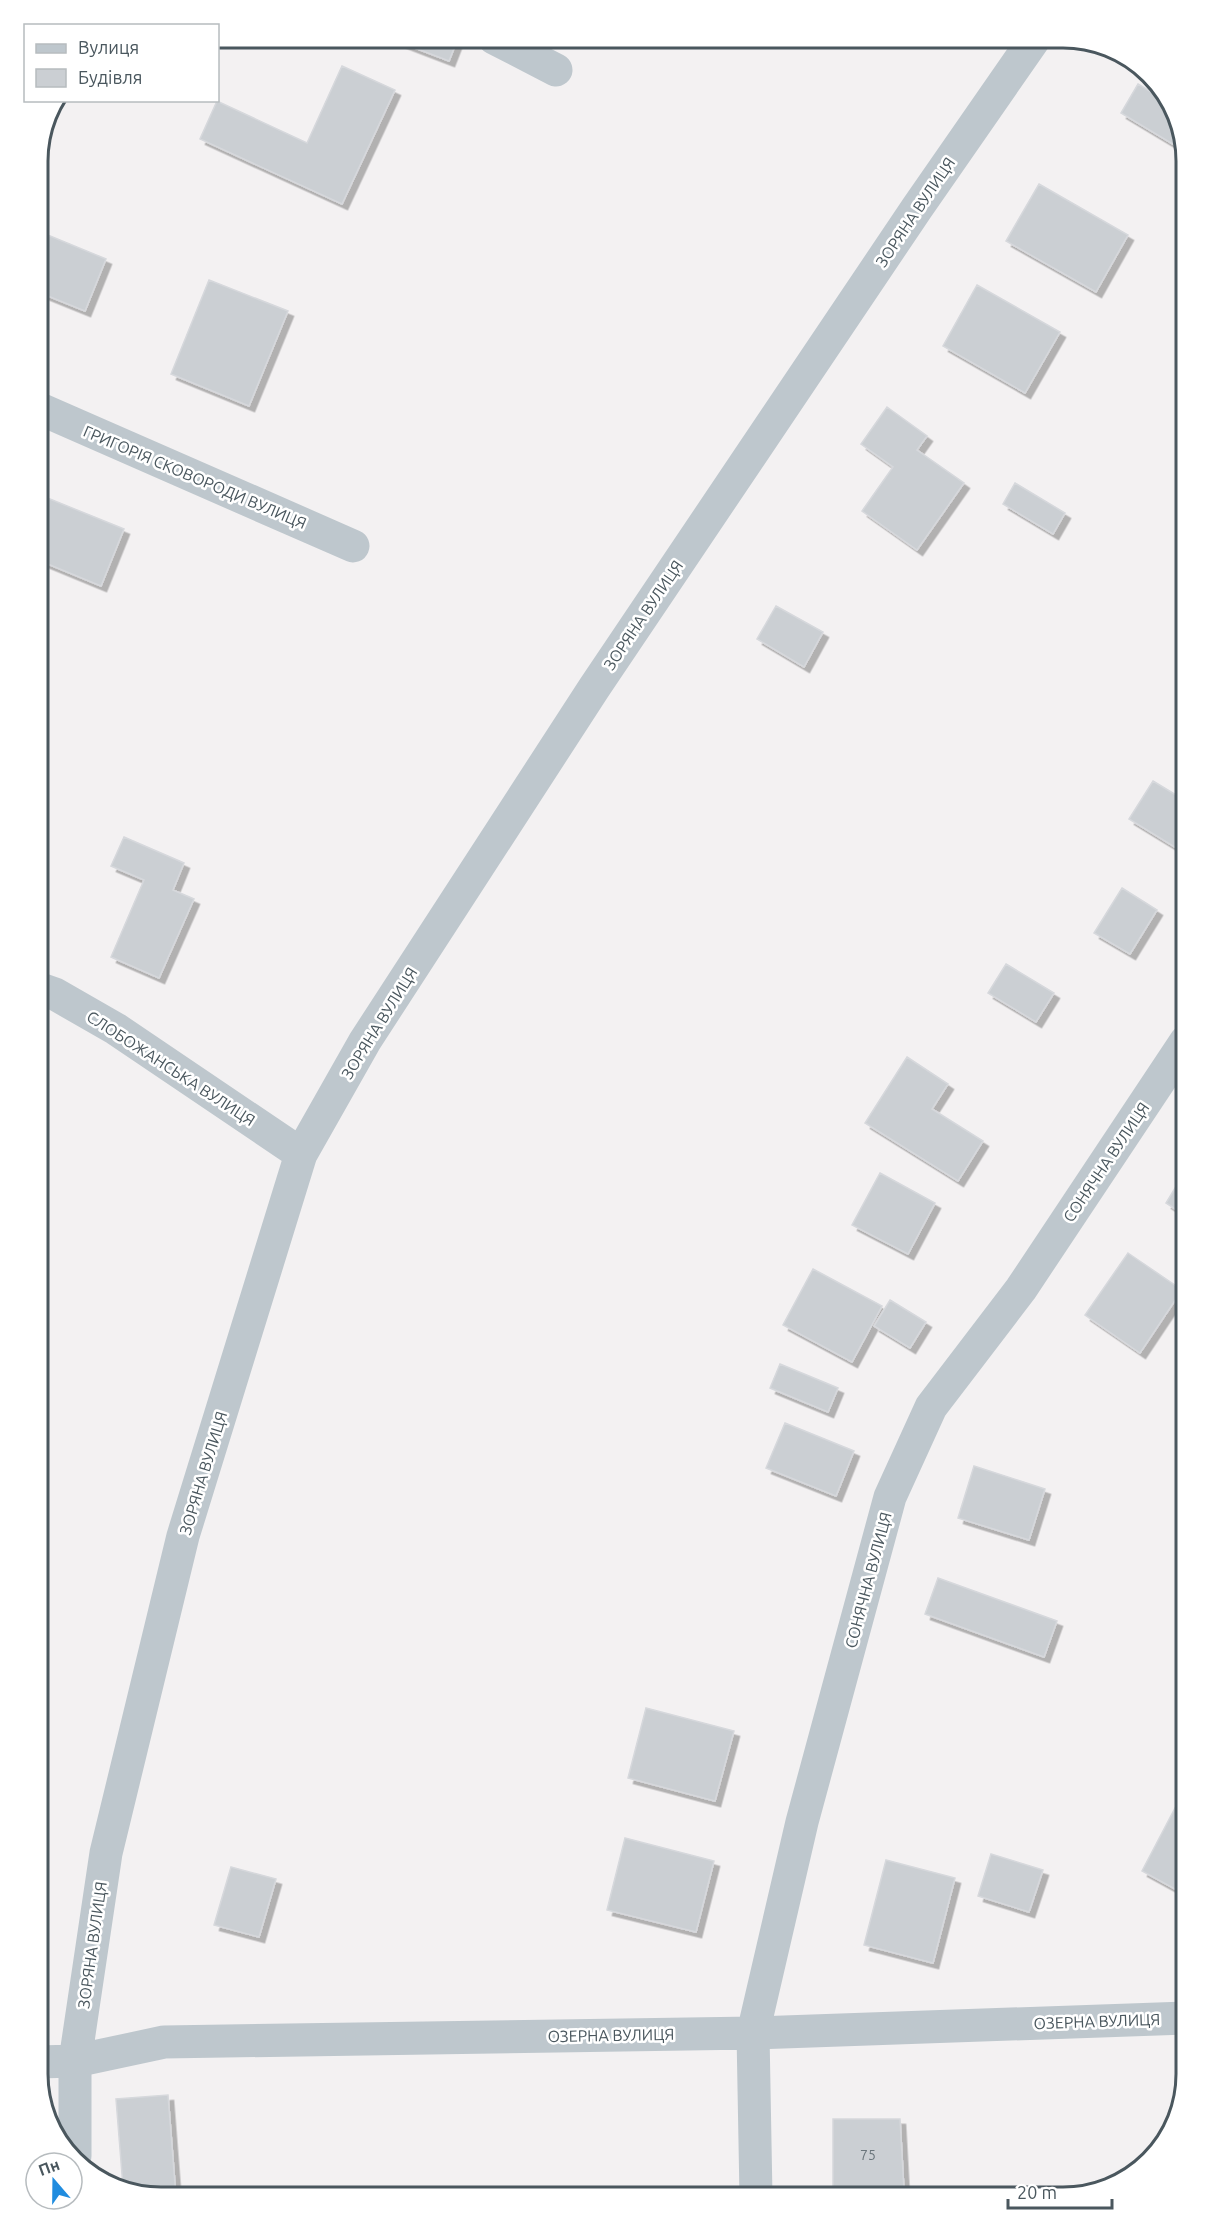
<svg xmlns="http://www.w3.org/2000/svg" width="1224" height="2235" viewBox="0 0 1224 2235" font-family="Ubuntu,sans-serif">
<defs>
<filter id="shadow"><feDropShadow dx="5.5" dy="5.5" stdDeviation="0" flood-color="#0004"/></filter>
</defs>
<rect width="100%" height="100%" fill="#f3f1f2"/>
<path fill="#cbcfd3" stroke="#d6d8dc" stroke-width="1.5" filter="url(#shadow)" d="M 389,38 L 458,38 L 449,61 Z
M 342,66 L 395,90 L 342,204 L 200,139 L 217,101 L 307,143 Z
M 1138,84 L 1168,102 L 1177,113 L 1182,136 L 1176,146 L 1121,113 Z
M 1039,184 L 1128,235 L 1096,292 L 1006,241 Z
M 38,231 L 106,259 L 85,311 L 38,292 Z
M 209,280 L 288,311 L 249,406 L 171,374 Z
M 977,285 L 1060,332 L 1025,393 L 943,346 Z
M 887,407 L 927,436 L 917,450 L 964,483 L 917,550 L 862,511 L 893,467 L 861,444 Z
M 1015,483 L 1065,513 L 1053,534 L 1003,504 Z
M 40,495 L 124,529 L 101,586 L 38,560 L 38,502 Z
M 776,606 L 823,632 L 804,667 L 757,639 Z
M 1153,781 L 1186,801 L 1186,854 L 1129,819 Z
M 124,837 L 184,863 L 173,890 L 194,899 L 159,978 L 111,957 L 144,880 L 111,866 Z
M 1122,888 L 1157,910 L 1130,954 L 1094,933 Z
M 1006,964 L 1054,993 L 1036,1022 L 988,993 Z
M 907,1057 L 948,1084 L 932,1109 L 983,1141 L 958,1181 L 865,1123 Z
M 1186,1170 L 1186,1216 L 1166,1203 Z
M 880,1173 L 935,1203 L 908,1254 L 852,1225 Z
M 1128,1253 L 1182,1290 L 1140,1353 L 1085,1315 Z
M 813,1269 L 882,1306 L 852,1362 L 783,1325 Z
M 890,1300 L 926,1322 L 910,1348 L 874,1326 Z
M 780,1364 L 838,1388 L 828,1412 L 770,1388 Z
M 785,1423 L 854,1451 L 836,1496 L 766,1468 Z
M 974,1466 L 1045,1489 L 1029,1540 L 958,1518 Z
M 938,1578 L 1057,1621 L 1044,1657 L 925,1614 Z
M 646,1708 L 734,1731 L 715,1801 L 628,1778 Z
M 1186,1787 L 1186,1895 L 1142,1871 Z
M 625,1838 L 714,1861 L 696,1932 L 607,1910 Z
M 991,1854 L 1043,1870 L 1029,1912 L 978,1896 Z
M 886,1860 L 955,1878 L 933,1963 L 864,1945 Z
M 231,1867 L 276,1879 L 259,1937 L 214,1925 Z
M 168,2095 L 176,2197 L 153,2197 L 123,2187 L 116,2099 Z
M 833,2119 L 900,2119 L 904,2191 L 833,2190 Z"/>
<g fill="none" stroke-linecap="round" stroke-linejoin="round">
<path stroke="#bec7cd" stroke-width="33" d="M 494,38 L 556,70
M 38,408 L 353,546
M 38,988 L 55,994 L 116,1029 L 301,1154
M 38,2062 L 75,2061 L 164,2042 L 753,2033 L 1186,2018
M 75,2156 L 75,2061 L 106,1853 L 183,1536 L 301,1154 L 365,1041 L 594,688 L 917,208 L 1035,38
M 756,2197 L 753,2033 L 802,1822 L 890,1497 L 931,1407 L 1021,1289 L 1186,1041"/>
</g>
<g text-anchor="middle" dominant-baseline="central" stroke-width="5" stroke-linejoin="round" paint-order="stroke">
<g font-size="14" fill="#6a757b">
<text x="868" y="2155">75</text>
</g>
<g font-size="16" fill="#4a575e" stroke="#fff">
<text transform="translate(915 212) rotate(-56)">ЗОРЯНА ВУЛИЦЯ</text>
<text transform="translate(195 477) rotate(23)">ГРИГОРІЯ СКОВОРОДИ ВУЛИЦЯ</text>
<text transform="translate(643 615) rotate(-56)">ЗОРЯНА ВУЛИЦЯ</text>
<text transform="translate(379 1023) rotate(-58)">ЗОРЯНА ВУЛИЦЯ</text>
<text transform="translate(171 1068) rotate(33)">СЛОБОЖАНСЬКА ВУЛИЦЯ</text>
<text transform="translate(1106 1162) rotate(-56)">СОНЯЧНА ВУЛИЦЯ</text>
<text transform="translate(203 1473) rotate(-73)">ЗОРЯНА ВУЛИЦЯ</text>
<text transform="translate(868 1580) rotate(-75)">СОНЯЧНА ВУЛИЦЯ</text>
<text transform="translate(92 1945) rotate(-82)">ЗОРЯНА ВУЛИЦЯ</text>
<text transform="translate(1097 2021) rotate(-2)">ОЗЕРНА ВУЛИЦЯ</text>
<text transform="translate(611 2035) rotate(-1)">ОЗЕРНА ВУЛИЦЯ</text>
</g>
</g>
<path d="M0 0H1224V2235H0ZM161 48H1063A113 113 0 0 1 1176 161V2074A113 113 0 0 1 1063 2187H161A113 113 0 0 1 48 2074V161A113 113 0 0 1 161 48Z" fill="#fff" fill-rule="evenodd"/>
<path fill="none" stroke="#4a575e" stroke-width="3" d="M161 48H1063A113 113 0 0 1 1176 161V2074A113 113 0 0 1 1063 2187H161A113 113 0 0 1 48 2074V161A113 113 0 0 1 161 48Z"/>
<rect x="24" y="24" width="195" height="78" fill="#ffffff" stroke="#b7bcbf" stroke-width="1.5"/>
<rect x="36" y="44" width="30" height="9" fill="#bec7cd" stroke="#b7bcbf" stroke-width="1.5"/>
<text x="78" y="54" font-size="18" fill="#4a575e">Вулиця</text>
<rect x="36" y="69" width="30" height="18" fill="#cbcfd3" stroke="#b7bcbf" stroke-width="1.5"/>
<text x="78" y="84" font-size="18" fill="#4a575e">Будівля</text>
<g transform="translate(54 2181) rotate(340)"><circle r="28" fill="#ffffff" stroke="#b7bcbf" stroke-width="1.5"/>
<path d="M0-4.5L10 22L0 15L-10 22Z" fill="#208cdf"/>
<text y="-9" font-size="16" font-weight="bold" text-anchor="middle" fill="#4a575e">Пн</text>
</g>
<path d="M1008 2199v9h104v-9" fill="none" stroke="#4a575e" stroke-width="3"/>
<text x="1017" y="2199" font-size="18" fill="#4a575e" stroke="#ffffff" stroke-width="4.5" paint-order="stroke">20 m</text>
</svg>
